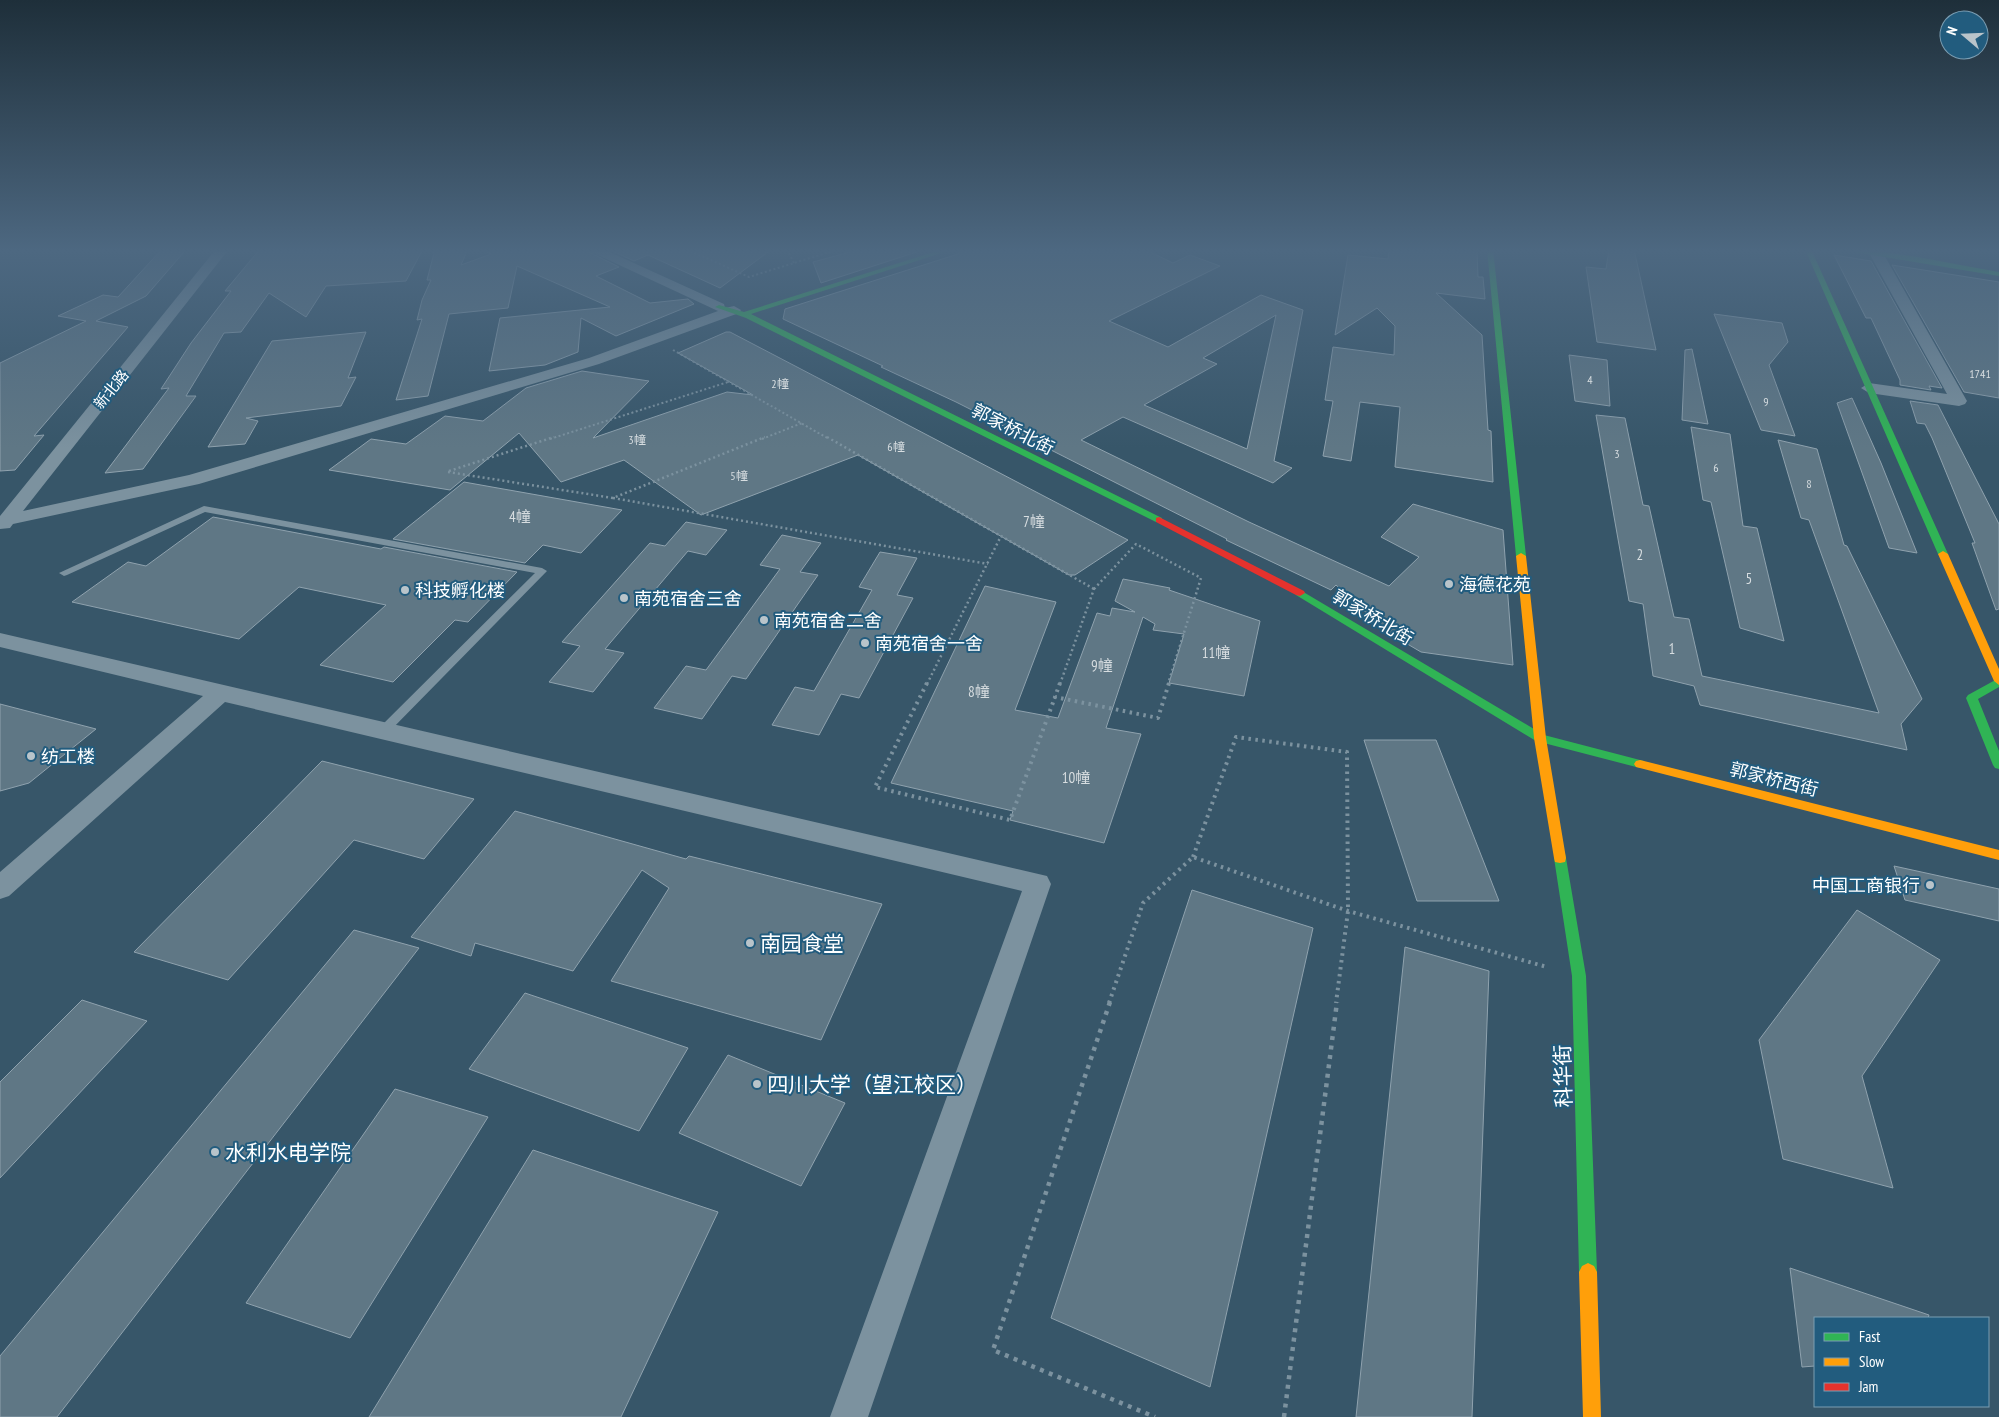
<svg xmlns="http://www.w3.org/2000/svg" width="1999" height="1417" viewBox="0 0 1999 1417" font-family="'PT Sans Narrow','Noto Sans SC',sans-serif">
<rect width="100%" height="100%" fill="#375669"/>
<path fill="#5f7785" stroke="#8fa2ae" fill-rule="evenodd" d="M 162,249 L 181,249 L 184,252 L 146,296 L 96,321 L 128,327 L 34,436 L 44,435 L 15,470 L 0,471 L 0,363 L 86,321 L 58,316 L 103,295 L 118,297 Z
M 260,249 L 423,249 L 406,281 L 326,286 L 306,317 L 269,293 L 241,332 L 224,333 L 186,396 L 196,396 L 143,469 L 105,473 L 169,388 L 161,389 L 191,343 L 231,291 L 225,291 Z
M 435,249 L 468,249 L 461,265 L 491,254 L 481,249 L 583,249 L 619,267 L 596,276 L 650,303 L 688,299 L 694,304 L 616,336 L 581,318 L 578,352 L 545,365 L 489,371 L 500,318 L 610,307 L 517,266 L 508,308 L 449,314 L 428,396 L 396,400 L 422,319 L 417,320 L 422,300 L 431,280 L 427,280 Z
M 608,249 L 772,249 L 720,288 L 648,255 L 634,261 Z
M 861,249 L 926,249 L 821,283 L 813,262 Z
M 961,249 L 1144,249 L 1173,263 L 1190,255 L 1220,266 L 1109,321 L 1168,347 L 1261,295 L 1303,310 L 1274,461 L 1292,468 L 1273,483 L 1123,417 L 1081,440 L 1249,522 L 1389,586 L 1419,557 L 1381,537 L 1413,504 L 1503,530 L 1513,665 L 1421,652 L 1387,632 L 1336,585 L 1331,590 L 1226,540 L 1227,539 L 956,402 L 881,367 L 883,366 L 783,319 L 785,309 L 958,254 ZM 1276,315 L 1247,449 L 1144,405 L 1217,364 L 1203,358 Z
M 1389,249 L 1477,249 L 1478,277 L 1483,277 L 1485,299 L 1436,293 L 1482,335 L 1488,430 L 1491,431 L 1493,482 L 1395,467 L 1400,407 L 1360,402 L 1351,461 L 1323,456 L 1333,401 L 1325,400 L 1333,347 L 1394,355 L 1395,326 L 1377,308 L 1335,335 L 1348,255 L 1388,259 Z
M 1609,249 L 1634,249 L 1656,350 L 1597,342 L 1586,267 L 1606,269 Z
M 1834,255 L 1871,261 L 1942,388 L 1929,386 L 1931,390 L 1900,385 L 1900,380 L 1871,318 L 1866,318 Z
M 1892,265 L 1999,282 L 1999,398 L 1964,392 Z
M 1714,314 L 1782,323 L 1788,342 L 1769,365 L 1795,436 L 1761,430 Z
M 366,332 L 348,378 L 356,377 L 341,406 L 246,418 L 258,421 L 245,444 L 208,447 L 272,341 Z
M 726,332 L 730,332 L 1128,540 L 1075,575 L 1069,575 L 858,455 L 701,515 L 624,460 L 561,482 L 519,433 L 450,490 L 329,470 L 371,439 L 406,444 L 445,416 L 483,421 L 526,388 L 582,371 L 649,381 L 593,438 L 727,392 L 753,395 L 678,353 Z
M 1692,349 L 1708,424 L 1682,420 L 1685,350 Z
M 1569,355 L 1607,360 L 1610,406 L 1575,401 Z
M 1852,398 L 1881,463 L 1917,553 L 1889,548 L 1837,403 Z
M 1910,401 L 1938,405 L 1999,524 L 1999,609 L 1996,610 L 1972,543 L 1975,543 L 1932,438 L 1925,424 L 1917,423 Z
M 1596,415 L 1625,418 L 1643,505 L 1649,506 L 1674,617 L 1689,619 L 1702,676 L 1879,713 L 1809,520 L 1801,518 L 1778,440 L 1817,449 L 1844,545 L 1847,546 L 1922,699 L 1901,724 L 1907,750 L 1700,705 L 1694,686 L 1653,676 L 1643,604 L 1629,601 Z
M 1691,427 L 1730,434 L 1743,526 L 1757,528 L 1784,641 L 1740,628 L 1711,502 L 1703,500 Z
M 464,482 L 492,487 L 622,510 L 581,553 L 543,545 L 525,563 L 393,539 Z
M 213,517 L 381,549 L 384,547 L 517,572 L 468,622 L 455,620 L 393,682 L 320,665 L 386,605 L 299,587 L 239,639 L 72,602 L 128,562 L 146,566 Z
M 686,522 L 727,530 L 706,555 L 688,551 L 605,649 L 624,653 L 593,692 L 549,682 L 580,646 L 562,642 L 650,543 L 665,546 Z
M 782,535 L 821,543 L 800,572 L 818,575 L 746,679 L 732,676 L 702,719 L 654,708 L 686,666 L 706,670 L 780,569 L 760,565 Z
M 880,552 L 917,558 L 897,595 L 913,598 L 859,698 L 841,694 L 819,735 L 772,725 L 795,687 L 814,691 L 872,590 L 859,587 Z
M 1123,579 L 1170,588 L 1169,590 L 1260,621 L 1244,696 L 1169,683 L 1184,634 L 1153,630 L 1155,624 L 1143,617 L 1106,728 L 1141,734 L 1104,843 L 1010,820 L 1013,811 L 891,783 L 985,586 L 1056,602 L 1015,710 L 1058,718 L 1097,613 L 1110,616 L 1112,608 L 1135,612 L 1115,601 Z
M 0,704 L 96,729 L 29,783 L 0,791 Z
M 1364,740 L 1436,740 L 1499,901 L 1417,901 Z
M 322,761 L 474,799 L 424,859 L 354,840 L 228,980 L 134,952 Z
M 515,811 L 686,859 L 689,856 L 882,904 L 821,1040 L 611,981 L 669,888 L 642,870 L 573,971 L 475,943 L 471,956 L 411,937 Z
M 1894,866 L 1999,889 L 1999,921 L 1905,900 Z
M 1192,890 L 1313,928 L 1210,1387 L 1051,1318 Z
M 1857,910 L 1940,960 L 1862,1076 L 1893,1188 L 1783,1159 L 1759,1040 Z
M 354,930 L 419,948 L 57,1417 L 0,1417 L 0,1356 Z
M 1405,947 L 1489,971 L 1472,1417 L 1356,1417 Z
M 525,993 L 688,1048 L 639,1131 L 469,1069 Z
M 82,1000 L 147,1021 L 0,1178 L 0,1082 Z
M 728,1055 L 845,1103 L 801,1186 L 679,1133 Z
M 395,1089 L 488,1117 L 350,1338 L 246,1303 Z
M 533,1150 L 718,1212 L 621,1417 L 369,1417 Z
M 1790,1268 L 1929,1315 L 1928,1318 L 1815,1318 L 1815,1366 L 1802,1367 Z"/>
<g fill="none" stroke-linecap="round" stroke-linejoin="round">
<path stroke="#7c929f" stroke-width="2" stroke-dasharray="2 2.5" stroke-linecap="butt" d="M 686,249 L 749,277 L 839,249
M 787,249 L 794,263
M 673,350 L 829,439
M 550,439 L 728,382
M 762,439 L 802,423"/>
<path stroke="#7c929f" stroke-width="2.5" stroke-dasharray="2 3" stroke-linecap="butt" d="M 827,437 L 1094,589
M 449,471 L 554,437
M 448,472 L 613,498 L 765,437
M 613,498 L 988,564
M 1094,589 L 1136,544 L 1201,578 L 1168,684
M 927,684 L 1001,536
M 1060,684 L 1094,589"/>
<path stroke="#7c929f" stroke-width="4" stroke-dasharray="2.5 4.5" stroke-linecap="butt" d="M 927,683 L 875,787 L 1010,820 L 1055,697
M 1060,683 L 1055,697 L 1158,718 L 1169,683
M 1193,857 L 1236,737 L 1347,752 L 1348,911 L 1336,1003
M 1109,1003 L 1143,903 L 1193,857 L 1348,911 L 1547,967"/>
<path stroke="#7c929f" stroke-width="4.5" stroke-dasharray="4 5.5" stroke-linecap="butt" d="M 1110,1002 L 993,1350 L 1155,1417
M 1284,1417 L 1337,1002"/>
<path fill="#7c929f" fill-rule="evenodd" d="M 204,506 L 542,568 L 547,571 L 387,734 L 383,735 L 377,731 L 379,728 L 535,573 L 205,512 L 67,575 L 64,576 L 59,573 Z"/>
<path fill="#7c929f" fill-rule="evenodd" d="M 216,249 L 229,249 L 23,511 L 189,475 L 589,358 L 718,311 L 585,249 L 603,249 L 724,304 L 725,308 L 734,306 L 741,310 L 739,313 L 599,364 L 199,484 L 13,524 L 10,528 L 0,529 L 0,516 Z
M 1877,249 L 1883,253 L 1967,401 L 1965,404 L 1959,406 L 1869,393 L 1861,388 L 1869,383 L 1947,394 L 1869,253 Z
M 0,633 L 1047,876 L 1051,884 L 868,1417 L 830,1417 L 1022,891 L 225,702 L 9,896 L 0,899 L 0,872 L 203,696 L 0,647 Z"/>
<path fill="#30b455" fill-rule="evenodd" d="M 943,249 L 954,249 L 751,314 L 1162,518 L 1162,522 L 1156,522 L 746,318 L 715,307 L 719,305 L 744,312 Z
M 1487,249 L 1493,249 L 1526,556 L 1521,559 L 1516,556 Z
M 1805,249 L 1811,249 L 1948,554 L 1946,556 L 1943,557 L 1938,554 Z
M 1836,249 C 1891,249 1945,263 1999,272 L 1999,276 Z
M 1300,590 L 1544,735 L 1640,760 L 1644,761 L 1646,764 L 1644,767 L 1640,768 L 1536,741 L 1296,595 L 1295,593 Z
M 1999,678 L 1999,687 L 1978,699 L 1999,751 L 1999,769 L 1995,768 L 1993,765 L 1966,698 L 1968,695 Z
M 1560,853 L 1565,854 L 1566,858 L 1586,976 L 1597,1272 L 1594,1278 L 1588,1281 L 1582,1278 L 1579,1272 L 1572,976 L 1554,858 L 1555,854 Z"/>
<path fill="#ff9f0a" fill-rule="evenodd" d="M 1943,551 L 1948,554 L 1999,669 L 1999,685 L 1994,681 L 1938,554 Z
M 1521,553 L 1526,556 L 1546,738 L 1566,858 L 1565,862 L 1560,863 L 1555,862 L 1554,858 L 1534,738 L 1516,556 Z
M 1640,760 L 1999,850 L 1999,860 L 1636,767 L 1634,764 L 1636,761 Z
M 1588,1263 L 1594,1266 L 1597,1272 L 1601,1417 L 1583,1417 L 1579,1272 L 1582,1266 Z"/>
<path fill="#e5322d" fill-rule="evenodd" d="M 1159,517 L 1304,591 L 1305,593 L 1300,596 L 1296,595 L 1156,522 L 1156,518 Z"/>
</g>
<linearGradient id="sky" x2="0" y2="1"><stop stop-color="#1e2f3a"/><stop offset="0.56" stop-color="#4d6881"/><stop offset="1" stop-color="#4d6881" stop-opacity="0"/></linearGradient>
<rect width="1999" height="448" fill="url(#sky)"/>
<g fill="#b9c4ca" stroke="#225c7e" stroke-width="2">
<circle cx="1449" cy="584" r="5"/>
<circle cx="405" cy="590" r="5"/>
<circle cx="624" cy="598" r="5"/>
<circle cx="764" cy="620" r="5"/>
<circle cx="865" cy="643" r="5"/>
<circle cx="31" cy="756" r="5"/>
<circle cx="1930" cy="885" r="5"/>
<circle cx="750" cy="943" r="5"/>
<circle cx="757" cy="1084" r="5"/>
<circle cx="215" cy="1152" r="5"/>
</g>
<g text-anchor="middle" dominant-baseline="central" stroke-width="4" stroke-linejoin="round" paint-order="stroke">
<g font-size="12" fill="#d7dde0">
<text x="1980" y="373">1741</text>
<text x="1590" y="379">4</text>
<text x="780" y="383">2幢</text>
<text x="1766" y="401">9</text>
<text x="637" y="439">3幢</text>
<text x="896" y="446">6幢</text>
<text x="1617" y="453">3</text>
<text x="1716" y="467">6</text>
<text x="739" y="475">5幢</text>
<text x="1809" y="483">8</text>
</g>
<g font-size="15" fill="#fff" stroke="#225c7e">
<text transform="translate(111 389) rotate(-51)">新北路</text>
</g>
<g font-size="15" fill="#d7dde0">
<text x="520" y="516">4幢</text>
<text x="1034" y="521">7幢</text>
<text x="1640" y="554">2</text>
<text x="1749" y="578">5</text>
<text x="1672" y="648">1</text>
<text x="1216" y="652">11幢</text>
<text x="1102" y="665">9幢</text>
<text x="979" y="691">8幢</text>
<text x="1076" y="777">10幢</text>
</g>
<g font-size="18" fill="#fff" stroke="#225c7e">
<text transform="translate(1013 429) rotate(27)">郭家桥北街</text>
<text transform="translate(1373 617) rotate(31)">郭家桥北街</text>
<text transform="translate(1774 779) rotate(14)">郭家桥西街</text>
</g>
<g font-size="18" fill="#fff" stroke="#225c7e" text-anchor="start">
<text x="1459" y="584">海德花苑</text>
<text x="415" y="590">科技孵化楼</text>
<text x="634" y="598">南苑宿舍三舍</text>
<text x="774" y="620">南苑宿舍二舍</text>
<text x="875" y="643">南苑宿舍一舍</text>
<text x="41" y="756">纺工楼</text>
<text x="1920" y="885" text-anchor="end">中国工商银行</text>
</g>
<g font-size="21" fill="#fff" stroke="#225c7e" text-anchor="start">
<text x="760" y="943">南园食堂</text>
<text x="767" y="1084">四川大学（望江校区）</text>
<text x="225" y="1152">水利水电学院</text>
</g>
<g font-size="21" fill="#fff" stroke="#225c7e">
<text transform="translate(1563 1076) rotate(-92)">科华街</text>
</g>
</g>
<rect x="1814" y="1317" width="175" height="90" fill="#225c7e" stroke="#7a9db2"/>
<rect x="1824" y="1333" width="25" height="8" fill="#30b455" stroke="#7a9db2"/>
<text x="1859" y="1342" font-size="15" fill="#ffffff">Fast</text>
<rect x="1824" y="1358" width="25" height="8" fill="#ff9f0a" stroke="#7a9db2"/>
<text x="1859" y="1367" font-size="15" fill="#ffffff">Slow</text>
<rect x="1824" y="1383" width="25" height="8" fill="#e5322d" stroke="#7a9db2"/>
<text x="1859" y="1392" font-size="15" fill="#ffffff">Jam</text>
<g transform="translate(1964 35) rotate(289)"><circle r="24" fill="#225c7e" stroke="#7a9db2"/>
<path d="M0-4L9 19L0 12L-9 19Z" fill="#b9c4ca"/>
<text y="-8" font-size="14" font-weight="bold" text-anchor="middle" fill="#ffffff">N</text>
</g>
</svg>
